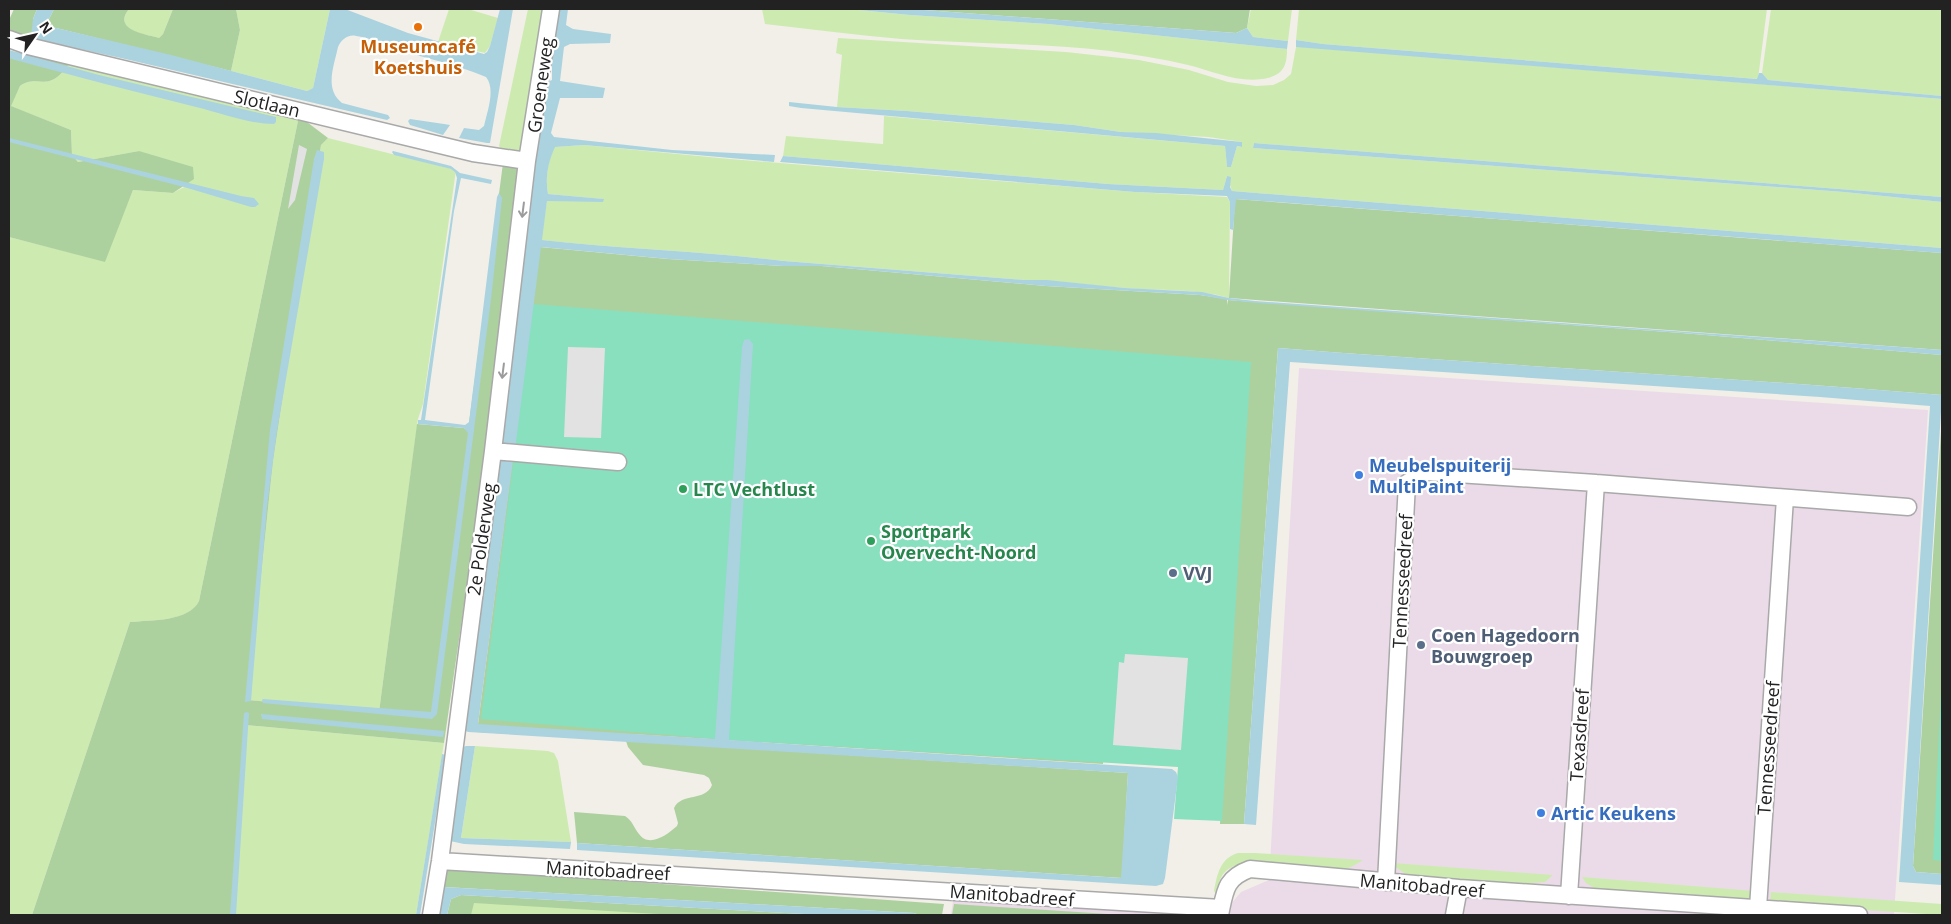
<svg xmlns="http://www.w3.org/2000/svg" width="1951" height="924" viewBox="0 0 1951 924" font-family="'Open Sans',sans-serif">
<rect width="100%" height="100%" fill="#f2efe9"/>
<path fill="#ebdbe8" d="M 1299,368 L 1928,410 L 1894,915 L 951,915 L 954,894 L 1225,911 L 1241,892 L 1269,880 Z"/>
<path fill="#cdebb0" d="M 129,9 L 173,9 L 163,34 L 159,38 C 145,34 112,31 129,9 Z
M 236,9 L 330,9 L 313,88 L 307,91 L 231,71 L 240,30 Z
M 449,9 L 468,9 L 498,18 L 490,46 L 485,53 L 438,42 Z
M 528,9 L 542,9 L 524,155 L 503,151 L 499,146 Z
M 762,9 L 849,9 L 910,15 L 1048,24 L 1287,49 C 1287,68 1282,76 1262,79 C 1238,83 1212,71 1188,65 C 1163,59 1136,55 1110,51 C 1041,43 971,44 901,39 C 856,35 811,29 765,24 Z
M 1251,9 L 1292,9 L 1288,41 L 1253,37 L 1247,28 Z
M 1299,9 L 1767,9 L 1758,79 L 1323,44 L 1296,40 Z
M 1771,9 L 1942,9 L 1942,96 L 1768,80 L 1762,73 Z
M 838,38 L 1066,52 L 1139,60 L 1189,70 L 1228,82 L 1256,86 L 1273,85 L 1284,80 L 1291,74 L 1296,47 L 1306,47 L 1942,99 L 1942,197 L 1254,143 L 1253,148 L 1844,192 L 1942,202 L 1942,248 L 1232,191 L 1227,176 L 1223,190 L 1108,184 L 783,156 L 786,136 L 883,144 L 884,116 L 1225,146 L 1227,166 L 1231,167 L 1237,146 L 1241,147 L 1242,142 L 1208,137 L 1121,132 L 1074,125 L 907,111 L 837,107 L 842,55 L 836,53 Z
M 69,64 L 299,116 L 199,601 C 190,622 150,620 130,622 L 32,915 L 9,915 L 9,237 L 104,261 L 133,190 L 173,193 L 186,186 L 139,151 L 78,162 L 72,155 L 71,130 L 10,106 L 20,86 C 39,73 47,95 69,64 Z
M 328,138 L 456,170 L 423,404 L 418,419 L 379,712 L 248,700 L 273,461 L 321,145 Z
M 584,145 L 730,159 L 1135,192 L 1227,197 L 1230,202 L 1229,298 C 1195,288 1159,291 1125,288 C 1091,286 1058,280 1025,280 L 784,261 C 704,251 622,249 541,240 L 547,201 L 603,199 L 548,194 C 545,178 548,162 554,147 Z
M 246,725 L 444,743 L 416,915 L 235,915 Z
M 475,746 L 548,751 L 554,753 L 558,761 L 571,842 L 461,838 Z
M 1238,853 L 1255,853 L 1363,860 C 1357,864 1349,869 1342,869 C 1315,873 1244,850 1224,873 C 1219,879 1218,887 1216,894 L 1214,891 C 1217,875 1220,858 1238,853 Z
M 1393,863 L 1553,875 L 1545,882 L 1530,883 L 1473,882 L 1407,875 L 1397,868 Z
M 1582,877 L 1754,891 L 1753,903 L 1596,889 L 1586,883 Z
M 1771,892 L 1942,904 L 1942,915 L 1770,904 Z
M 451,901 L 694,915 L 449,915 Z"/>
<path fill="#add19e" d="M 14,9 L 37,9 L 33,19 L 33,39 L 39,40 L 36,44 L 9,32 L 9,20 Z
M 54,9 L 129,9 C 112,30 145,34 159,38 L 163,34 L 173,9 L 236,9 L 240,30 L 231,71 L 52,27 L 47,23 Z
M 911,9 L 1250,9 L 1247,28 L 1236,33 Z
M 9,51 L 69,64 C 47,95 39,73 20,86 L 11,106 L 71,130 L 72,155 L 78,162 L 139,151 L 193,167 L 194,179 L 173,193 L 133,190 L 105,262 L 9,237 Z
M 299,116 L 328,138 L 321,145 L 273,461 L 248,700 L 379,712 L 417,424 L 464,428 L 468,431 L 503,163 L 517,167 L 521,171 L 468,577 L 444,743 L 246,725 L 235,915 L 32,915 L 130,622 C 150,620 189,622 199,601 Z
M 1235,199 L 1942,253 L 1942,350 L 1229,298 Z
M 540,247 L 668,259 L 783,266 L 822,266 L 1046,286 L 1200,295 L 1227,299 L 1227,305 L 1228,300 L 1682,333 L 1942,355 L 1942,395 C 1721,377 1499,365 1278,348 L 1244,824 L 1220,824 L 1232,539 L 1104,746 L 1103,764 L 631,734 L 627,741 L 1128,773 L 1122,878 L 577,843 L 574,812 L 625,816 C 632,820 634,828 639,834 C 649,848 667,835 677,826 L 678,823 L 674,808 C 682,792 705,802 712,785 L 709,778 L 704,775 L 643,765 L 628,747 L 626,741 L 477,732 Z
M 1942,416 L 1942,874 L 1916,872 L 1913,866 Z
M 452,869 L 944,904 L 942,915 L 919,915 L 914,913 L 444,887 L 444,871 Z
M 461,895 L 823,915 L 675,915 L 474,903 L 471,915 L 447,915 L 451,899 Z
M 954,904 L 1108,914 L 1108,915 L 952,915 Z"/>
<path fill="#88e0be" d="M 533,304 L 1251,362 L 1222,821 L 1174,819 L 1178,767 L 728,740 L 481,719 Z
M 1942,670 L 1942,861 L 1933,860 Z"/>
<path fill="#e2e2e2" d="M 299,145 L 307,149 L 295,200 L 288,209 Z
M 568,347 L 605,348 L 601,438 L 564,437 Z
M 1125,654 L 1188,658 L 1181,750 L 1113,745 L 1119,662 L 1124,663 Z"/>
<path fill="#aad3df" d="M 37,9 L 54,9 L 47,23 L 52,27 L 171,55 L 307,91 L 313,88 L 330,9 L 345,9 L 408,33 L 484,54 L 487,52 L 490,46 L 500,9 L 513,9 L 490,143 L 487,143 L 459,138 L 464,128 L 479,130 L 484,126 C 487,112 496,89 486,77 C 456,64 424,58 393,48 C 381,44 369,37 356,36 C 348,34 341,40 338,47 C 334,66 324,89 342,103 L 388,115 L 390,118 L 387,120 L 121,58 L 33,39 L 31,37 L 33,19 Z
M 554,9 L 568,9 L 566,25 L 573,29 L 611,34 L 610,43 L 570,44 L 564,47 L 560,81 L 605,88 L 603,98 L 560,98 L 551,133 L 554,137 L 672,150 L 775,155 L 774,162 L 584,145 L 555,147 C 548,162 545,178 548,194 L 604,199 L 603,202 L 547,201 L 542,240 C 622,249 704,251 784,261 L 1025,280 L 1047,280 L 1125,288 L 1202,292 L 1229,298 L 1255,301 L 1942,350 L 1942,355 L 1682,333 L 1258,303 L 1228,300 L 1200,295 L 1046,286 L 822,266 L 783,266 L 669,259 L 541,247 L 515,450 L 504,450 L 500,439 L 545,83 L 552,80 L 552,68 L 547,64 Z
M 849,9 L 911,9 L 1236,33 L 1247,28 L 1253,37 L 1288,41 L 1287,49 L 1048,24 L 910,15 Z
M 1296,40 L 1323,44 L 1757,79 L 1759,73 L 1762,73 L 1768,80 L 1942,96 L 1942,99 L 1296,47 Z
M 9,50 L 99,75 L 276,117 L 276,122 L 274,124 C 249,124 221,113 196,107 C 135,92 75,76 15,60 L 9,58 Z
M 789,102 L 837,107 L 907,111 L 1074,125 L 1121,132 L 1156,133 L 1242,142 L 1242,147 L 1237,146 L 1231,167 L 1227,167 L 1225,146 L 801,108 L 789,106 Z
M 410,119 L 444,124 L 450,125 L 443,135 L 410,125 L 408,121 Z
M 9,138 L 241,196 L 254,198 L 259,204 L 255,207 L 251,207 L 184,187 L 9,142 Z
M 1254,143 L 1942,197 L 1942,202 L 1844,192 L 1253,148 Z
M 317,150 L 324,152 L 324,159 L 277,431 L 267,506 L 251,701 L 245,702 L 270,430 L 314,159 Z
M 393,151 L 451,166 L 460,173 L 492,180 L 491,184 L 461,178 L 454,211 L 425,420 L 465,425 L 469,422 L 497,197 L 499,193 L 502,198 L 491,299 L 437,714 L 432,719 L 263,703 L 262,700 L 263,699 L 431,712 L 468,433 L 464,428 L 418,424 L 418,420 L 421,420 L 457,178 L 455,172 L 451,169 L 394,155 L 392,152 Z
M 783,156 L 1108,184 L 1223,190 L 1227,176 L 1231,177 L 1230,187 L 1232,191 L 1942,248 L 1942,253 L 1236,199 L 1233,230 L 1230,229 L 1230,202 L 1227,196 L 1135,192 L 780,162 Z
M 749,339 L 753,344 L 729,740 L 1172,769 L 1176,772 L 1178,777 L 1165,878 L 1163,884 L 1156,886 L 577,850 L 577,843 L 1121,878 L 1128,773 L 468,732 L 464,730 L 498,464 L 504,459 L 513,460 L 478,724 L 715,739 L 742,347 L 744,340 Z
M 1278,348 C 1499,365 1721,377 1942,395 L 1913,866 L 1916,872 L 1942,874 L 1942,885 L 1899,882 L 1930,406 L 1820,397 L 1290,362 L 1256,825 L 1244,824 Z
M 247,712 L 249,713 L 236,915 L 230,915 L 244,713 Z
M 261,714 L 444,731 L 443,737 L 262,719 Z
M 466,746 L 475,746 L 461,838 L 571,842 L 570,849 L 464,844 L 450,841 L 463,747 Z
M 442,754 L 446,755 L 420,915 L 416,915 Z
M 443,887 L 914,913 L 919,915 L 823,915 L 461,895 L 451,899 L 447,915 L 436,915 Z"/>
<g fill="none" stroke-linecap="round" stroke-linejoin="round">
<defs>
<path id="minor" d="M 9,39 L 28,46 L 473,153 L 527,161
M 493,451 L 618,462
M 440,861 L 1221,908
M 1386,882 L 1407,483 L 1426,472 L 1596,483 L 1908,507
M 1569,896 L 1596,483
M 1758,908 L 1785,498
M 431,915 L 440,861 L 493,451 L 527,161 L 551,9
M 1220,915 C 1225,891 1225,878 1250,869 L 1459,888 L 1859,915
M 1454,915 L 1459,888"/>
</defs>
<use href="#minor" stroke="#a9a9a9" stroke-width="19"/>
<use href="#minor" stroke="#fff" stroke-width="16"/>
</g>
<defs><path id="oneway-shaft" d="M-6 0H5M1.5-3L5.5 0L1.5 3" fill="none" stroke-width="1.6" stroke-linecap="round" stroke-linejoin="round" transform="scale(1.25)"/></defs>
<g stroke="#9c9c9c">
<use href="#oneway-shaft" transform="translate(523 210) rotate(97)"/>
<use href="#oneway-shaft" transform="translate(503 371) rotate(97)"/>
</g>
<circle fill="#e8710a" stroke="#fff" stroke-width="2" cx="418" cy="27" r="5"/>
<g fill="#3f7fe0" stroke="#fff" stroke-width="2">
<circle cx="1359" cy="475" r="5"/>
<circle cx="1541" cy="813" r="5"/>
</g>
<g fill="#2e9e5b" stroke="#fff" stroke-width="2">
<circle cx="683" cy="489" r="5"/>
<circle cx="871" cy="541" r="5"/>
</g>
<g fill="#5c6f8a" stroke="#fff" stroke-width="2">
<circle cx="1173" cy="573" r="5"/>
<circle cx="1421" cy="645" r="5"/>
</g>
<g text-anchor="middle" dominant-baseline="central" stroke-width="4.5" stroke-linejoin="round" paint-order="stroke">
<g font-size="18" font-weight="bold" fill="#c56008" stroke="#fff">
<text x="418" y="46">Museumcafé<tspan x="418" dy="21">Koetshuis</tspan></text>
</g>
<g font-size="18" fill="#222" stroke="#fff">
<text transform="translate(540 85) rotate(-82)">Groeneweg</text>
<text transform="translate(267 103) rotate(13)">Slotlaan</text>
<text transform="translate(481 539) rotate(-82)">2e Polderweg</text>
<text transform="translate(1402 581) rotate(-87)">Tennesseedreef</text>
<text transform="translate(1579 735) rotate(-86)">Texasdreef</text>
<text transform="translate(1768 748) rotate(-86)">Tennesseedreef</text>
<text transform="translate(608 870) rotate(3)">Manitobadreef</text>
<text transform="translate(1422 885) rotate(5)">Manitobadreef</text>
<text transform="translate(1012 895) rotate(4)">Manitobadreef</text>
</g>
<g font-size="18" font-weight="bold" fill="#366cbe" stroke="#fff" text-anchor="start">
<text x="1369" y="465">Meubelspuiterij<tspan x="1369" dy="21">MultiPaint</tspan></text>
<text x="1551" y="813">Artic Keukens</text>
</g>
<g font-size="18" font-weight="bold" fill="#27864d" stroke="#fff" text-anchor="start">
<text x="693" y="489">LTC Vechtlust</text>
<text x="881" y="531">Sportpark<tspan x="881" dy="21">Overvecht-Noord</tspan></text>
</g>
<g font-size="18" font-weight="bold" fill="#4e5e75" stroke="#fff" text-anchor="start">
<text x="1183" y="573">VVJ</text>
<text x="1431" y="635">Coen Hagedoorn<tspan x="1431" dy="21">Bouwgroep</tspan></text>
</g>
</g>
<rect width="1951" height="924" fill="none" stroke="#222222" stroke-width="20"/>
<g transform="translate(35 35) rotate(56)" stroke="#ffffff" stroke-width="4" paint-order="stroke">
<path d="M0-4L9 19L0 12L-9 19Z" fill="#222222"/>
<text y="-8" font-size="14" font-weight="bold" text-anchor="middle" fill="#222222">N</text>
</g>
</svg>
